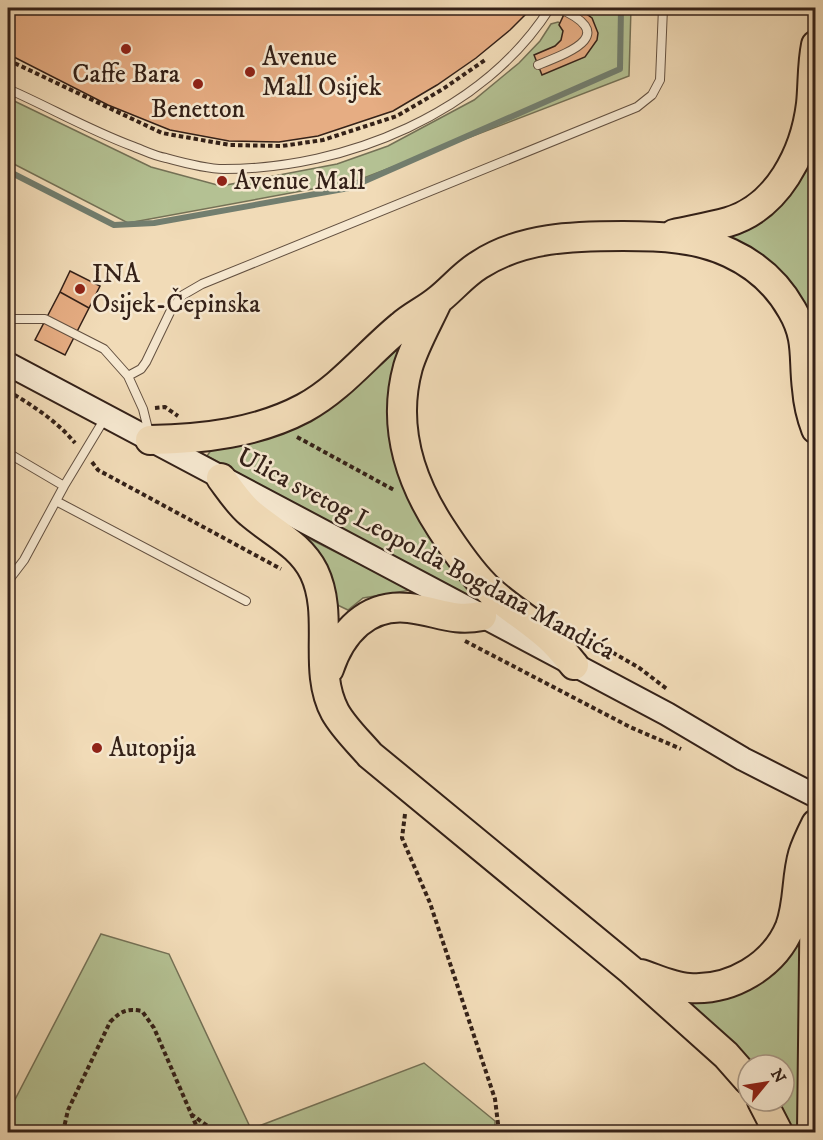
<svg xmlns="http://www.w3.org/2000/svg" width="823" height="1140" viewBox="0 0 823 1140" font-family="'IM FELL DW Pica',serif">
<rect width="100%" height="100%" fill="#f1dbb7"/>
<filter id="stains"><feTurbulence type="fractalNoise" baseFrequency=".00333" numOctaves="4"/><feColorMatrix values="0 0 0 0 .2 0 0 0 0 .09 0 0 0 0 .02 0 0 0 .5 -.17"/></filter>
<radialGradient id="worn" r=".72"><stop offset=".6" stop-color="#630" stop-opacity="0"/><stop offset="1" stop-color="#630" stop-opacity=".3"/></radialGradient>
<path fill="#b4c193" stroke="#747156" stroke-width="1.5" d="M 593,8 L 631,8 L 629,76 L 356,181 L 128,223 L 8,161 L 8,98 L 151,167 L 221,186 L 337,164 L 388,146 L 474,100 L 519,63 L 540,41 L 551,24 L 558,22 L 567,27 Z
M 815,141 L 815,326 L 810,327 L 712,231 Z
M 408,327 L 391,423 L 475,592 L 468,601 L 207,456 L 216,443 L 286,426 Z
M 300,534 L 411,590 L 363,598 L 348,610 L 329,601 Z
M 805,922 L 802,1132 L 788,1132 L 774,1101 L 784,1101 L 784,1065 L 749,1065 L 676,995 L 716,997 Z
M 101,934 L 169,954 L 251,1129 L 424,1063 L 495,1121 L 495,1132 L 8,1132 L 8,1113 Z"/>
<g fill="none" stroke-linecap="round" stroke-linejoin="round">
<path stroke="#727e6f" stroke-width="6" d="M 8,171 L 114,225 L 154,223 L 349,188 L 620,69 L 621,8"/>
</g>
<path fill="#e6ad83" stroke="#342118" stroke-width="1.5" d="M 8,8 L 532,8 L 510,30 L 476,58 L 437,85 L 393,111 L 318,136 L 279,142 L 229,141 L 170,130 L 108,105 L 8,54 Z
M 567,8 L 578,8 L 592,18 L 598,33 L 597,40 L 585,57 L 542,75 L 534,55 L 555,46 L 561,40 L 563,31 L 559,25 Z
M 70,271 L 100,286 L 89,308 L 60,292 Z
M 60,292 L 89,308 L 65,355 L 35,340 Z"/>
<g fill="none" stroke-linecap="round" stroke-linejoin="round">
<defs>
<path id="lane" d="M 538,65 C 573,51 618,34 558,8
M 8,89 C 49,107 89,130 132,146 C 143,150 154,156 166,158 C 184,163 206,169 224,169 C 346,169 483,113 550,8
M 8,319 L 45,319 L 104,349 L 128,376 L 143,409 L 149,433
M 128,376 L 141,369 L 146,362 L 172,308 L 183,295 L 202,284 L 637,107 L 652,95 L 660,80 L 663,8
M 8,453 L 64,486
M 56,501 L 246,601
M 8,581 L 24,560 L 64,486 L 105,418"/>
<path id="secondary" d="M 8,364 L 667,714 L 743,759 L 816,796"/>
<path id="highway" d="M 674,234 C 692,230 710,227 728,222 C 778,207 805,153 811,104 C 813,85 812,64 816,45
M 438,300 C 428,322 415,344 408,367 C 392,425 409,479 441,528 C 454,548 468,569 485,586 C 507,608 535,622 556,644 C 563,651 568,658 574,665
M 150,440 C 203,439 257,433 304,408 C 341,388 368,353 401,326 C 412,316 426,310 438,300 C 452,289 463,275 479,265 C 522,237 574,236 623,236 C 659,236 697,237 730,253 C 756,265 778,285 792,310 C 809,339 803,358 807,389 C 808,402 811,416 816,429
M 221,478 C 230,490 239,504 250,513 C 273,533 300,544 314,572 C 335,616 312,669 335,712 C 344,728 358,741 370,755 L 632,971 L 726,1055 L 748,1080
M 329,669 C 341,633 367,603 409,608 C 437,611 452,622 482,616
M 641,974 C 656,979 673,987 689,988 C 731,991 774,966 790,927 C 799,903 796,878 803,854 C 806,844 811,834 816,824
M 762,1101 L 778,1132
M 812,1132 L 815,872"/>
</defs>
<use href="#lane" stroke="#635040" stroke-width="10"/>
<use href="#secondary" stroke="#342118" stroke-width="26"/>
<use href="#highway" stroke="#342118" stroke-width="32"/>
<path stroke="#342118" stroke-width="4" stroke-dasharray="4.5 3" stroke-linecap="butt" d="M 8,60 L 162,133 L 230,145 L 282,146 L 323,140 L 397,116 L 443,89 L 485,60
M 8,391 C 32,405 57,421 75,443
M 155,408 L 165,407 L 178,416
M 297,437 L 394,490
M 92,462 L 98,470 L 281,569
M 580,634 L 638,667 L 667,689
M 465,641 L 630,727 L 681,749
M 405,814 L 402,838 L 430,903 L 495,1099 L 499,1132
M 191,1114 L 216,1132
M 63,1132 L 68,1110 L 110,1022 C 121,1011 127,1008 142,1011 L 154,1028 L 199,1132"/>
<use href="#lane" stroke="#f6e8d0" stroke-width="8"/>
<use href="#secondary" stroke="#f6e8d0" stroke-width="22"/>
<use href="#highway" stroke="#f1dbb7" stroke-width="28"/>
</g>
<g fill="#8f2418" stroke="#f6e8d0" stroke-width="2">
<circle cx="126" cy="49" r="6"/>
<circle cx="250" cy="72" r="6"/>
<circle cx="198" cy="84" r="6"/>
<circle cx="222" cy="181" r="6"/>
<circle cx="80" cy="289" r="6"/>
<circle cx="97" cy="748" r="6"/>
</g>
<g text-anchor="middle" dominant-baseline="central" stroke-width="5" stroke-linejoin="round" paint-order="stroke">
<g font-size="26" fill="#342118" stroke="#f6e8d0" text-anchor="start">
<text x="262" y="57">Avenue<tspan x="262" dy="30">Mall Osijek</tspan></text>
<text x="126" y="74" text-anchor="middle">Caffe Bara</text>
<text x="198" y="109" text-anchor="middle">Benetton</text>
<text x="234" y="181">Avenue Mall</text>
<text x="92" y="274">INA<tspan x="92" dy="30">Osijek-Čepinska</tspan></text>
<text x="109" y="748">Autopija</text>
</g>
<g font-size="26" fill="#342118" stroke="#f6e8d0">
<text transform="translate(426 554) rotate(28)">Ulica svetog Leopolda Bogdana Mandića</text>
</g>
</g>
<rect width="823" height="1140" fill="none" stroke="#f1dbb7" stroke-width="30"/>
<rect x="9" y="9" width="805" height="1122" fill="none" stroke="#342118" stroke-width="3"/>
<rect x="15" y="15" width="793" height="1110" fill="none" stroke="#342118" stroke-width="1.5"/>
<g transform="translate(766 1083) rotate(60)"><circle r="28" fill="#f6e8d0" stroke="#a89886" stroke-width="1.5"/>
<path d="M0-4.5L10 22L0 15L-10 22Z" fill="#8f2418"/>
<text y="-9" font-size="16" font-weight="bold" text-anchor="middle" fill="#342118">N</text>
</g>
<rect width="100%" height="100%" filter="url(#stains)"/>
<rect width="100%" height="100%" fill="url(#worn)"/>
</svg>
